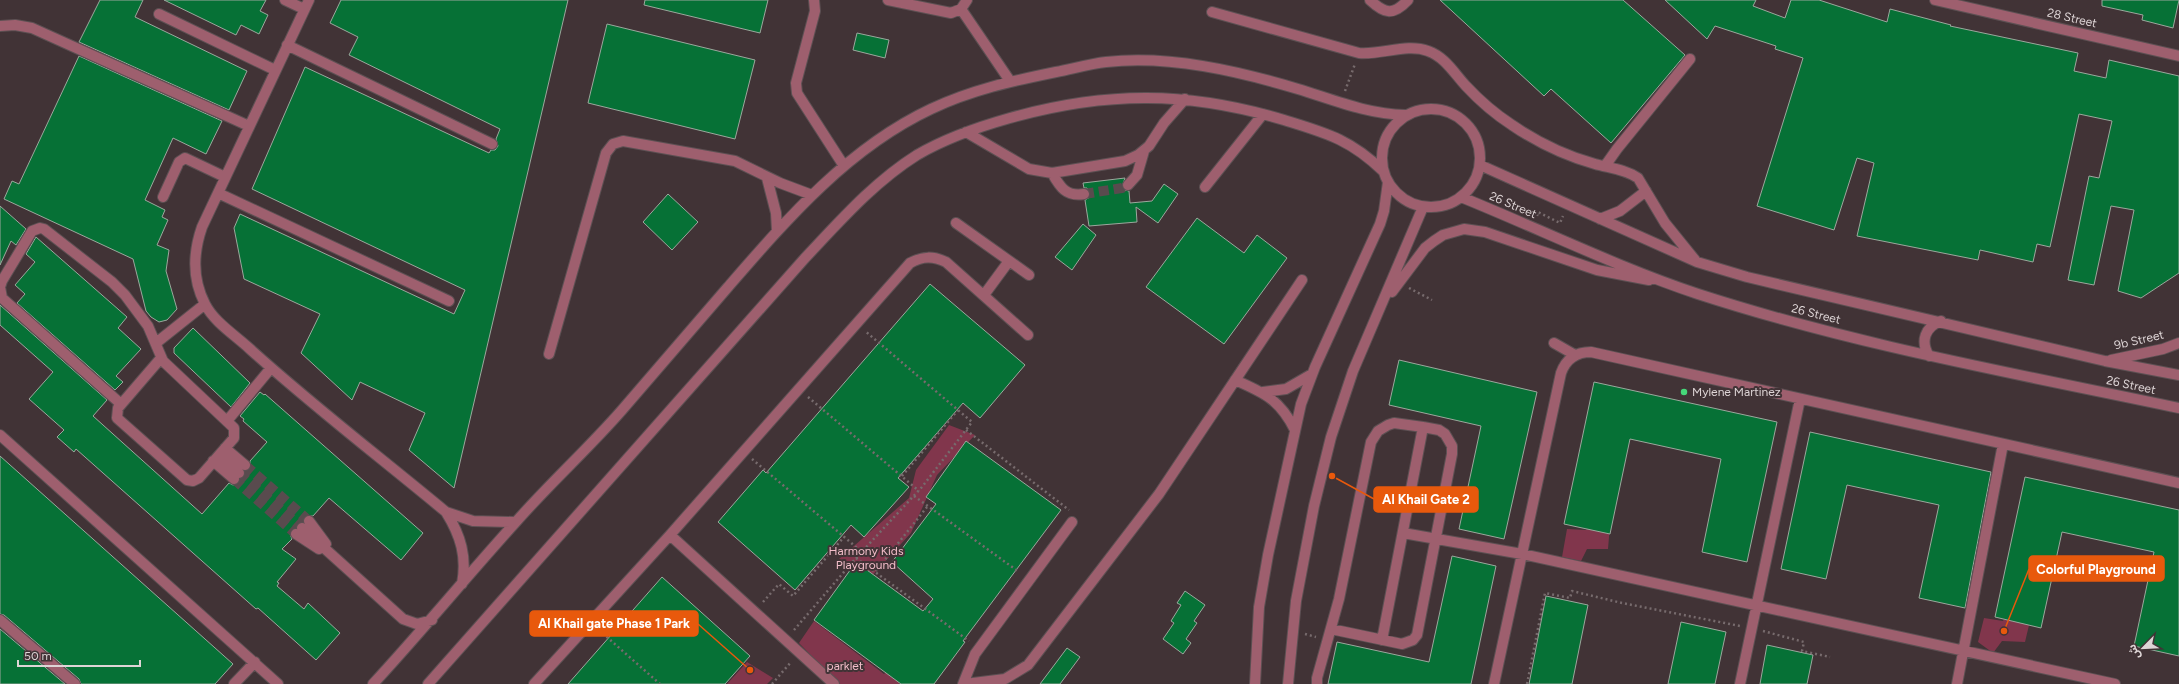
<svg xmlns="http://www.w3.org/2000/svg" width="2179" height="684" viewBox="0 0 2179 684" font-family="Figtree,'Noto Sans Arabic',sans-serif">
<rect width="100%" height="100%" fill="#413336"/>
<path fill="#81364c" d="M 949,425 L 975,435 L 937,475 L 911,533 L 868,580 L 839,559 L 909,498 L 916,470 Z
M 1593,521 L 1610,525 L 1608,549 L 1587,549 L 1581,561 L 1562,557 L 1567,529 L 1586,530 Z
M 2008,610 L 2030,621 L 2025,642 L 2002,641 L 1993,653 L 1978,642 L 1984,618 L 2003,621 Z
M 814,621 L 884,674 L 888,671 L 900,684 L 838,684 L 799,643 Z
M 747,662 L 773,678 L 767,684 L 727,684 Z"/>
<path fill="#067136" stroke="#9ba89d" d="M 100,0 L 143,0 L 135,17 L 247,71 L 229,110 L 79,42 Z
M 164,0 L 266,0 L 260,11 L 268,15 L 259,34 L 241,25 L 236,35 Z
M 341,0 L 568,0 L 454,488 L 409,450 L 425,413 L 360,382 L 352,400 L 301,353 L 320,314 L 244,279 L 234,228 L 240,214 L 454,314 L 465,290 L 252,189 L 305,67 L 489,153 L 491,150 L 495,150 L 498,146 L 496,139 L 500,129 L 349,55 L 358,37 L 330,23 Z
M 645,0 L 768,0 L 760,33 L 644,5 Z
M 1440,0 L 1623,0 L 1685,55 L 1611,143 L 1551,89 L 1544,96 Z
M 1665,0 L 1756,0 L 1753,6 L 1785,18 L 1791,0 L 1819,0 L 1887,22 L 1890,9 L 1951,25 L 1950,26 L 2078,53 L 2074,71 L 2106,78 L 2109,60 L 2179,76 L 2179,273 L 2141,298 L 2118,291 L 2134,210 L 2111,206 L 2094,285 L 2068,280 L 2089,176 L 2099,178 L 2112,121 L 2079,114 L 2050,247 L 2037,244 L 2033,262 L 1980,250 L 1978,260 L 1857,236 L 1874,163 L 1857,158 L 1834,230 L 1757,206 L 1803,58 L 1775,49 L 1776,46 L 1715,26 L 1707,39 Z
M 2102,0 L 2179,0 L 2173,28 L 2142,20 L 2143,15 L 2102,6 Z
M 607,24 L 755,60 L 735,139 L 588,103 Z
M 857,33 L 889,40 L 885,58 L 853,50 Z
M 79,56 L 222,121 L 206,154 L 173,138 L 145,200 L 165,210 L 162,217 L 168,220 L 157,245 L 169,250 L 166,271 L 177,309 L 167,320 L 159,322 L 151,317 L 146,311 L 133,259 L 4,199 L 12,181 L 19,184 Z
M 1125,178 L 1122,187 L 1124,190 L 1129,191 L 1130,203 L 1152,201 L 1164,184 L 1178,194 L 1158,223 L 1136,207 L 1137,222 L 1089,226 L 1085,200 L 1090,197 L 1090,193 L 1087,188 L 1084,188 L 1083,183 Z
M 668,194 L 698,222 L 672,250 L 643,222 Z
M 0,206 L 26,229 L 16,245 L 11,241 L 0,265 Z
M 1197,218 L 1244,253 L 1257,235 L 1287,258 L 1224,344 L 1146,287 Z
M 1083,224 L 1096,235 L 1072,270 L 1055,257 Z
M 36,237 L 127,317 L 118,328 L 141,349 L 116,376 L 123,382 L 115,390 L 17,303 L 25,294 L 15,285 L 35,262 L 26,254 Z
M 930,284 L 1025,365 L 980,418 L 963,403 L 898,478 L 909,487 L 864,537 L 851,525 L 795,590 L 718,522 L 763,470 L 766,473 Z
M 0,305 L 107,400 L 93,416 L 202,514 L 229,483 L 233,485 L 239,483 L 245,475 L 245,471 L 250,469 L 250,461 L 267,442 L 243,421 L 244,419 L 240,416 L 260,392 L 264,395 L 265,394 L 423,533 L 401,560 L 329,498 L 313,516 L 305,516 L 303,522 L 297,523 L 296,528 L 291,530 L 290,534 L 292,539 L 282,549 L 296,559 L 277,582 L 279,583 L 277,586 L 304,609 L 308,603 L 340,633 L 316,660 L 258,608 L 256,609 L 76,449 L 74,452 L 57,437 L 64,430 L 29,399 L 53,372 L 0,325 Z
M 193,328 L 250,383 L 231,407 L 174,353 L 174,348 Z
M 1399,360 L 1537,392 L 1504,539 L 1459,529 L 1481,426 L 1389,405 Z
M 1594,382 L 1777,422 L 1747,562 L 1702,552 L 1721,459 L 1630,439 L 1610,534 L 1564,524 Z
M 1810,432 L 1991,472 L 1965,608 L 1919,598 L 1939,505 L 1847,485 L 1826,579 L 1781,569 Z
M 966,441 L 1061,510 L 963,641 L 965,642 L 934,684 L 901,684 L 814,620 L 856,562 L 923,611 L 933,599 L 892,562 L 936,504 L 926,497 Z
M 0,456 L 233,664 L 215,684 L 81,684 L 79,679 L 4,615 L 0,614 Z
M 2025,477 L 2179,510 L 2179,656 L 2134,646 L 2154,552 L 2062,532 L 2041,628 L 1995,617 Z
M 1452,556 L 1496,566 L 1471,684 L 1328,684 L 1337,642 L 1429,662 Z
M 662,577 L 750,656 L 725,684 L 568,684 Z
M 1185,591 L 1205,605 L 1194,621 L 1197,623 L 1186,639 L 1191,643 L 1183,654 L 1163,639 L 1174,623 L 1171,621 L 1181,605 L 1177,603 Z
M 1546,596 L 1588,605 L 1572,684 L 1529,684 Z
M 1681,622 L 1726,632 L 1715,684 L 1668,684 Z
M 0,629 L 65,684 L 0,684 Z
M 1767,645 L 1813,655 L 1807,684 L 1760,684 Z
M 1067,648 L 1080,657 L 1060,684 L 1040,684 Z"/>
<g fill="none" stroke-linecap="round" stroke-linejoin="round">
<path stroke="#594b4e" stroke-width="10" stroke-dasharray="10 5" stroke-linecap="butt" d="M 1084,194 L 1122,188 L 1128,185
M 245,465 L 309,521
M 239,473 L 302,528
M 234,479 L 296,534"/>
<defs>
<path id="minor" d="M 285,0 L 304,9
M 309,0 L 202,227 C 193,253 192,279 205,304 C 214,322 235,335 250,349 C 313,406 381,458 446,512 C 461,536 467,557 462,584
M 814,0 L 815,11 L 796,83 L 797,93 L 844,166
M 888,0 L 951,13 L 961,9 L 967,0
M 1370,0 C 1385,14 1393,16 1408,0
M 1935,0 L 2179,56
M 961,9 L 1010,81
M 1212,12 L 1359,53 C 1382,55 1407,43 1428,51 C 1445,57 1454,73 1466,86 C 1479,100 1495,114 1512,125 C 1537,142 1566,156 1595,164 C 1609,168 1625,169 1638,178 L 1665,223 L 1695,260
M 159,14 L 275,70
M 0,26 L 15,25 L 32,28 L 249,126
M 287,45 L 492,144
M1382 158a49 49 0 1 1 98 0a49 49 0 1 1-98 0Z
M 966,132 L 1029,169 L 1052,173 L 1125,161 L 1138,155 L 1149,146 L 1164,123 L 1185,99
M 1480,165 L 1697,262 L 1747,277 L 2105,361 L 2179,375
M 1605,166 L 1617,149 L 1690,59
M 1052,173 C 1060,187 1066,197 1084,194
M 767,178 L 776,213 L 777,231
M 1128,185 L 1137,175 L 1144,151
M 1205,187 L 1263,114
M 218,193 L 449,301
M 163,197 L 179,162 L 185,158 L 225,177
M 1461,197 C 1540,229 1617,267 1698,294 C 1855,345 2018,374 2179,408
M 1600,219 L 1620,211 L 1646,191
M 956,223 L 1029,275
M 1392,292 L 1425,248 L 1434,241 L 1443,235 L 1464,229 L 1485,232 L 1597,270 L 1649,280
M 984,295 L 1009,261
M 156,343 L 205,304
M 1554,343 L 1575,355
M 549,354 L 606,153 L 613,144 L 623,141 L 735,161 L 780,183 L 812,195
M 1929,356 C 1920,341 1925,327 1941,321
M 2111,360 L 2163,349 L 2179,343
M 1235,380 C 1265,393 1280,400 1295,430
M 1263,392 L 1286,389 L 1312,374
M 121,404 L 2,298 L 0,287 L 2,281 L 32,231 L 40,228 L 44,229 L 112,282 L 125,295 L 148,326 L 163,361 L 234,428 L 234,438 L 199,478 L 193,481 L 187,480 L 117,418 L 118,408 L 161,358
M 227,421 L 271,368
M 0,435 L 278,684
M 225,448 L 245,465
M 220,454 L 239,473
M 213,461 L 234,479
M 446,512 L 473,521 L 515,522
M 309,521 L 326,544
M 302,528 L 403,619 L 417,624 L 432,620
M 1403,533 L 1522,554 L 2115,684
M 296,534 L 319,549
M 670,535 L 834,684
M 0,620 L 75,684
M 1382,640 L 1423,427
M 234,684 L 255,662
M 373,684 C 422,631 467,576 515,523 C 549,484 588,449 622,410 C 657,369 693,328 728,287 C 787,219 848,148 931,109 C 971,90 1012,81 1056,72 C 1072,69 1089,64 1106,62 C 1170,55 1238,71 1298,89 C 1334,100 1367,114 1405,115
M 428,684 L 805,258 C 840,221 874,182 917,155 C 946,138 978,127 1010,118 C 1106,91 1188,91 1284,120 C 1326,133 1350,139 1383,171
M 534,684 L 670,535 L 910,263 C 923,256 933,256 946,262 L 1028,335
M 963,684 L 975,654 L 1072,522
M 965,684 L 1005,679 L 1028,665 L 1159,494 L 1302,280
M 1255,684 L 1259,607 L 1268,555 L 1301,404 L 1315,367 L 1380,224 L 1384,211 L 1388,182
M 1288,684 L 1296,601 L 1314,506 L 1331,437 L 1353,371 L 1423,207
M 1317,684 L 1317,678 L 1339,599 L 1371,442 L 1378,431 L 1388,425 L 1394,423 L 1423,427 L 1439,430 L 1445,434 L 1452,446 L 1452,454 L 1417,635 L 1413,640 L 1402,644 L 1331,629
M 1494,684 L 1561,373 C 1566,359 1576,352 1591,352 L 2179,483
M 1740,684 L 1800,399
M 1957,684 L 2003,444"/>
</defs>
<use href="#minor" stroke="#5d5053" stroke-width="12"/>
<path stroke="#776b6d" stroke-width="2.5" stroke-dasharray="2 3" stroke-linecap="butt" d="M 1345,91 L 1355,64
M 1537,216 L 1538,212 L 1560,223 L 1563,216
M 1409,288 L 1432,300
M 808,397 L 919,491
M 966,430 L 1069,510
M 752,459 L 862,552
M 902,476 L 958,410
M 914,496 L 1019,572
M 856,558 L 969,641
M 876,571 L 927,507
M 763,602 L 779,584 L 793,596 L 844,537
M 599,630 L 660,684
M 794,630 L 856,558 L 922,487 L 972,422 L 865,331
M 1763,631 L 1804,642 L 1802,651 L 1830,657
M 1305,634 L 1316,637
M 772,684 L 791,662
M 1527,684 L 1545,593 L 1570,598 L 1572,591 L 1622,603 L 1740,626"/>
<use href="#minor" stroke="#9e5f6e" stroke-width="10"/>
</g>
<circle fill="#46d779" stroke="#413336" stroke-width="1.5" cx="1684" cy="392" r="4"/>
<g text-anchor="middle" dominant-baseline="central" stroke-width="4" stroke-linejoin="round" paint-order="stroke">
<g font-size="12" fill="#ded5d6" stroke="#413336">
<text transform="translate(2072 18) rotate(13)">28 Street</text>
<text transform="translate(1513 205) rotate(23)">26 Street</text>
<text transform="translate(1816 314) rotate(14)">26 Street</text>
<text transform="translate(2139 340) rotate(-13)">9b Street</text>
<text transform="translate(2131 385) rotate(12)">26 Street</text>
</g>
<g font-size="12" fill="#ded5d6" stroke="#413336" text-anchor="start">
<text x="1692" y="392">Mylene Martinez</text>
</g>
<g font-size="12" fill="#f2bdc9" stroke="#413336">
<text x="866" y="551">Harmony Kids<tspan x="866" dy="14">Playground</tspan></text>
<text x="845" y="666">parklet</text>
</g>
</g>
<path fill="none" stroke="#e8590c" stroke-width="1.5" d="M1332 476L1374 499M2004 631L2029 569M750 670L698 624"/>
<g fill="#e8590c" stroke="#413336" stroke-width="1.5">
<circle cx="1332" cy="476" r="4"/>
<circle cx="2004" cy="631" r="4"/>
<circle cx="750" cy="670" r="4"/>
</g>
<g fill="#e8590c" stroke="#e8590c" stroke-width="1.5">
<rect x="1374" y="487" width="104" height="25" rx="4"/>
<rect x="2029" y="556" width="135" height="25" rx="4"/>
<rect x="530" y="611" width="168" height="25" rx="4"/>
</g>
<g font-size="13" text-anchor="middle" font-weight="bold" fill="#fff">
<text x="1426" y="504">Al Khail Gate 2</text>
<text x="2096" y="574">Colorful Playground</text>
<text x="614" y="628">Al Khail gate Phase 1 Park</text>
</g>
<g transform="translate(2143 648) rotate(246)" stroke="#413336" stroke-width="3" paint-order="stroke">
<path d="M0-3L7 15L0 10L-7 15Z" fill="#ded5d6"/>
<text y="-6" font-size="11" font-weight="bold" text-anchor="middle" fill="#ded5d6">ش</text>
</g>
<path d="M18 660v6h122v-6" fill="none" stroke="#ded5d6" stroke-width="2"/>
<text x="24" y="660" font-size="12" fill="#ded5d6" stroke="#413336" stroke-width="3" paint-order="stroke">50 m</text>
</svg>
